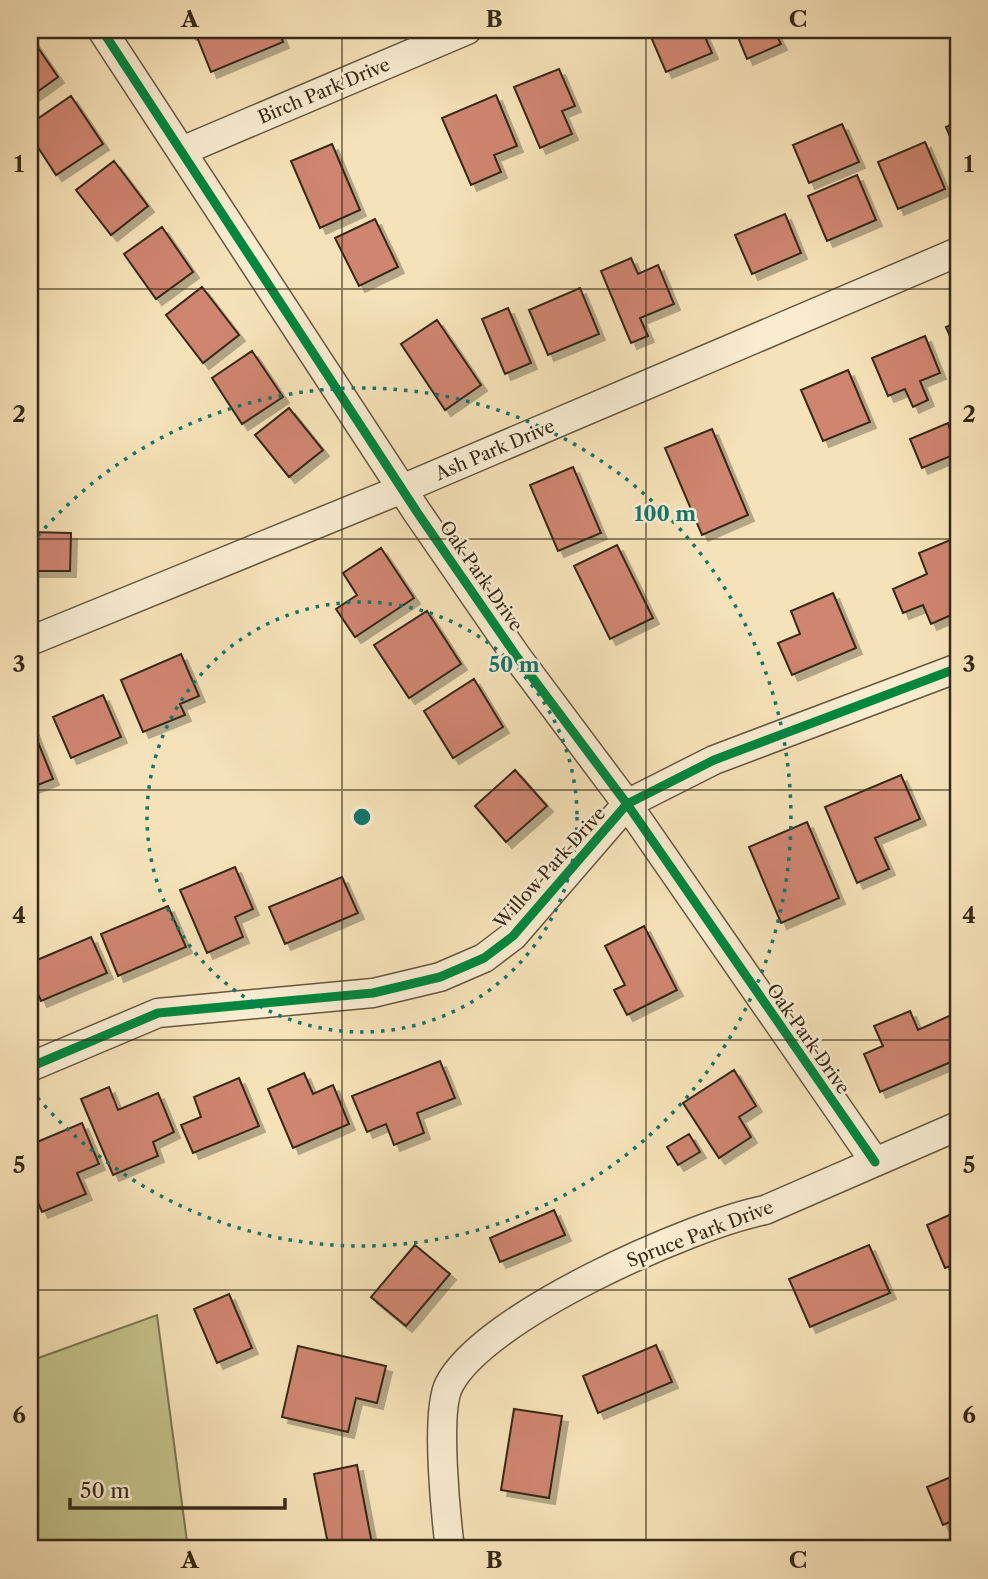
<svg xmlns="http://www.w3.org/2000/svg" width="988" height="1579" viewBox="0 0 988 1579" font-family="'Libre Caslon Text',serif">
<defs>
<filter id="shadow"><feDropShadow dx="6" dy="6" stdDeviation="0" flood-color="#0004"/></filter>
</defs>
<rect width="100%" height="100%" fill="#f6e2b8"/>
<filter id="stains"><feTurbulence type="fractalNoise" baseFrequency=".00286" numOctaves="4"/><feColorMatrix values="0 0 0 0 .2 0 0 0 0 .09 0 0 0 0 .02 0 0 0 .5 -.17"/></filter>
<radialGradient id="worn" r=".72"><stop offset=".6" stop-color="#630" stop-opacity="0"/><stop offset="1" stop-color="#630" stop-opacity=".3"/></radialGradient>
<path fill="#c3c18a" stroke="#7c7551" stroke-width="2" d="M 157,1315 L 188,1549 L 30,1549 L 30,1361 Z"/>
<path fill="#cf856f" stroke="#362918" stroke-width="2" filter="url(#shadow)" d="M 188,30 L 278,30 L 283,42 L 211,72 L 195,32 L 190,34 Z
M 648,30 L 702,30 L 712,53 L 666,72 Z
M 735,30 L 774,30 L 781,44 L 747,59 Z
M 30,36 L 58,77 L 30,97 Z
M 559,69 L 575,106 L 562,111 L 572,134 L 540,148 L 514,87 Z
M 496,95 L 517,146 L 494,155 L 501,172 L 471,185 L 442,118 Z
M 71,96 L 103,144 L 56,175 L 30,135 L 30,124 Z
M 958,121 L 958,156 L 946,127 Z
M 842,124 L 859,162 L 809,183 L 793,145 Z
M 925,142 L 945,189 L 898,209 L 878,162 Z
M 332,144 L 360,210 L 320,228 L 291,161 Z
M 114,161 L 148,206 L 111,235 L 76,190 Z
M 857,175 L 876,220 L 827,241 L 808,196 Z
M 785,214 L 801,253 L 752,274 L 735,235 Z
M 375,219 L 398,267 L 359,286 L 335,238 Z
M 162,227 L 193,272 L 156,299 L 124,254 Z
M 631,258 L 638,274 L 658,265 L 674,304 L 640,318 L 648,336 L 631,343 L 601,271 Z
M 202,287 L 239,335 L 203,363 L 166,315 Z
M 580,288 L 599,334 L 548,355 L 529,310 Z
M 508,308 L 531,363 L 505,374 L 482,319 Z
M 437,320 L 481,385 L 445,410 L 401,344 Z
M 958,322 L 958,355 L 946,327 Z
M 925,336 L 940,373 L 920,381 L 928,400 L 913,407 L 905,389 L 888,396 L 872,358 Z
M 252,351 L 283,397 L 242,424 L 212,378 Z
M 848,370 L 870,422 L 823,441 L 801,390 Z
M 289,408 L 323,450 L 289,477 L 255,435 Z
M 948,423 L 958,453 L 922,468 L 910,439 Z
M 712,429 L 748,515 L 702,535 L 665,448 Z
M 573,467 L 601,533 L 558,551 L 530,485 Z
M 30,532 L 71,533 L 70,571 L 30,571 Z
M 955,538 L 958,546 L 958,612 L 931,624 L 923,605 L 903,613 L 893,589 L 927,574 L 919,553 Z
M 617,545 L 653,618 L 610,639 L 574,566 Z
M 381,548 L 414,598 L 355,637 L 336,609 L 357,595 L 343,573 Z
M 833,593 L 856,648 L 792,675 L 778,643 L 800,634 L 791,611 Z
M 427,611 L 461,664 L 409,698 L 374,645 Z
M 181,654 L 199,696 L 180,704 L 185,715 L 143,732 L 121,680 Z
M 474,679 L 503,727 L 453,758 L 424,711 Z
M 103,695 L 121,737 L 71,758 L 53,717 Z
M 31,725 L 53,779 L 30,788 L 30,726 Z
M 515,770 L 547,806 L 506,842 L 475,806 Z
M 901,775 L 920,819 L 875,838 L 889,869 L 857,883 L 825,807 Z
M 807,822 L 839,898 L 781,923 L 749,847 Z
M 235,867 L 253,909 L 235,917 L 243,937 L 207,953 L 180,890 Z
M 342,877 L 358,913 L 285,944 L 269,907 Z
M 168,906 L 186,947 L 118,976 L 101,934 Z
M 644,926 L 677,990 L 627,1015 L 614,990 L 625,985 L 605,946 Z
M 91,937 L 107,973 L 41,1001 L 30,976 L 30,963 Z
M 910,1011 L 918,1030 L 958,1012 L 958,1059 L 880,1092 L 864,1054 L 883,1046 L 874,1026 Z
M 440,1061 L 455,1098 L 417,1113 L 424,1133 L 394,1145 L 386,1124 L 367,1132 L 352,1096 Z
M 734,1070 L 756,1106 L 739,1117 L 751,1137 L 719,1158 L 683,1103 Z
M 304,1073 L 313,1094 L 333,1085 L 349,1124 L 293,1148 L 268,1089 Z
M 239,1078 L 259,1126 L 193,1153 L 181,1125 L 201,1117 L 194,1097 Z
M 109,1087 L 118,1110 L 158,1093 L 174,1132 L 153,1142 L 158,1156 L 113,1175 L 81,1099 Z
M 82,1123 L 99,1164 L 77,1173 L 86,1194 L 42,1212 L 30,1184 L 30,1145 Z
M 689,1134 L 700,1152 L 678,1165 L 667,1147 Z
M 554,1210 L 565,1235 L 500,1262 L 490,1238 Z
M 958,1211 L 958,1263 L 945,1268 L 927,1225 Z
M 415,1245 L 450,1274 L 406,1326 L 371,1297 Z
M 869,1245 L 890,1293 L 810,1327 L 789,1279 Z
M 229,1294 L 252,1348 L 217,1363 L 194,1309 Z
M 656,1345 L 672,1382 L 598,1413 L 583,1376 Z
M 298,1346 L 386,1366 L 377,1403 L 356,1398 L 348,1432 L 282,1417 Z
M 514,1409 L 562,1416 L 549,1498 L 501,1490 Z
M 357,1465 L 373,1549 L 329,1549 L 314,1474 Z
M 958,1474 L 958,1518 L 943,1525 L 927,1487 Z"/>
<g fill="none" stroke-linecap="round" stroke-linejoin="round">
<defs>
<path id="street" d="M 102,30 L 417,512 L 517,657 L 627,804 L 875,1162
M 182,151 L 467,30
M 30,641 L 402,489 L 958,252
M 30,1067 L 158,1013 L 373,993 L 440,977 L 484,958 L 513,936 L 627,804 L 714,760 L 958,668
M 450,1549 C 446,1517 435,1412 449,1385 C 484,1316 691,1225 765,1210 L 958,1126"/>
</defs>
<use href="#street" stroke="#665740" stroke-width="31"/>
<use href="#street" stroke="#f9ecd1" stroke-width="28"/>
<defs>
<path id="cycleway" d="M 102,30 L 417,512 L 517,657 L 627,804 L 875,1162
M 30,1067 L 158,1013 L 373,993 L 440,977 L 484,958 L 513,936 L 627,804 L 714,760 L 958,668"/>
</defs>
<use href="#cycleway" stroke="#f9ecd1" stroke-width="13"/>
<use href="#cycleway" stroke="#00873e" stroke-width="9"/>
</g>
<path fill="none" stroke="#362918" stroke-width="2" stroke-opacity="0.55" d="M 342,30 L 342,1549M 646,30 L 646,1549M 30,289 L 958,289M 30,539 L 958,539M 30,790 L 958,790M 30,1040 L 958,1040M 30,1290 L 958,1290"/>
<g fill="none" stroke="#0f766e" stroke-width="3.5" stroke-dasharray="3.5 7">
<circle cx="362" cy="817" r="215"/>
<path d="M31 544A429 429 0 1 1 31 1090"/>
</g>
<g text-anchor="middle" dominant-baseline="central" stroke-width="5" stroke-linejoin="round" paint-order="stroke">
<g font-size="18" fill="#362918" stroke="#f9ecd1">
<text transform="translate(324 91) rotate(-23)">Birch Park Drive</text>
<text transform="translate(495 450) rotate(-23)">Ash Park Drive</text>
<text transform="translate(481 576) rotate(55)">Oak Park Drive</text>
<text transform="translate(550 868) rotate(-48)">Willow Park Drive</text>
<text transform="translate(808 1039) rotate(55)">Oak Park Drive</text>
<text transform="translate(700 1234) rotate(-21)">Spruce Park Drive</text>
</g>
</g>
<circle cx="362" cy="817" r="10" fill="#0f766e" stroke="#f9ecd1" stroke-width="3.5"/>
<g font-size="21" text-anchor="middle" font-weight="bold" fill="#0f766e" stroke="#f9ecd1" stroke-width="5" stroke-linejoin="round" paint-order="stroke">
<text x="665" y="521">100 m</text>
<text x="514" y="672">50 m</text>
</g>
<rect width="988" height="1579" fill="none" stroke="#f6e2b8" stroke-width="77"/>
<path d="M70 1498v10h215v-10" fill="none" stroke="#362918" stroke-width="3.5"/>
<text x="80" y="1498" font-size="21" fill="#362918" stroke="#f9ecd1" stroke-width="5" paint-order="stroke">50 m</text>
<rect x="38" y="38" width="912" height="1502" fill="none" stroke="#362918" stroke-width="2.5"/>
<g font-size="23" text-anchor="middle" font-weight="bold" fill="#362918">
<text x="190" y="27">A</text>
<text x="494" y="27">B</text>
<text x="798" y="27">C</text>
<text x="19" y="172">1</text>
<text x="969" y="172">1</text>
<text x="19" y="422">2</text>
<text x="969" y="422">2</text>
<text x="19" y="672">3</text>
<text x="969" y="672">3</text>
<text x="19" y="923">4</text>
<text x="969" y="923">4</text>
<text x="19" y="1173">5</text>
<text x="969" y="1173">5</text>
<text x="19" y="1423">6</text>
<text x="969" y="1423">6</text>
<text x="190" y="1568">A</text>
<text x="494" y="1568">B</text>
<text x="798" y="1568">C</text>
</g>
<rect width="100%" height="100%" filter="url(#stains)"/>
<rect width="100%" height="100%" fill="url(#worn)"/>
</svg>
